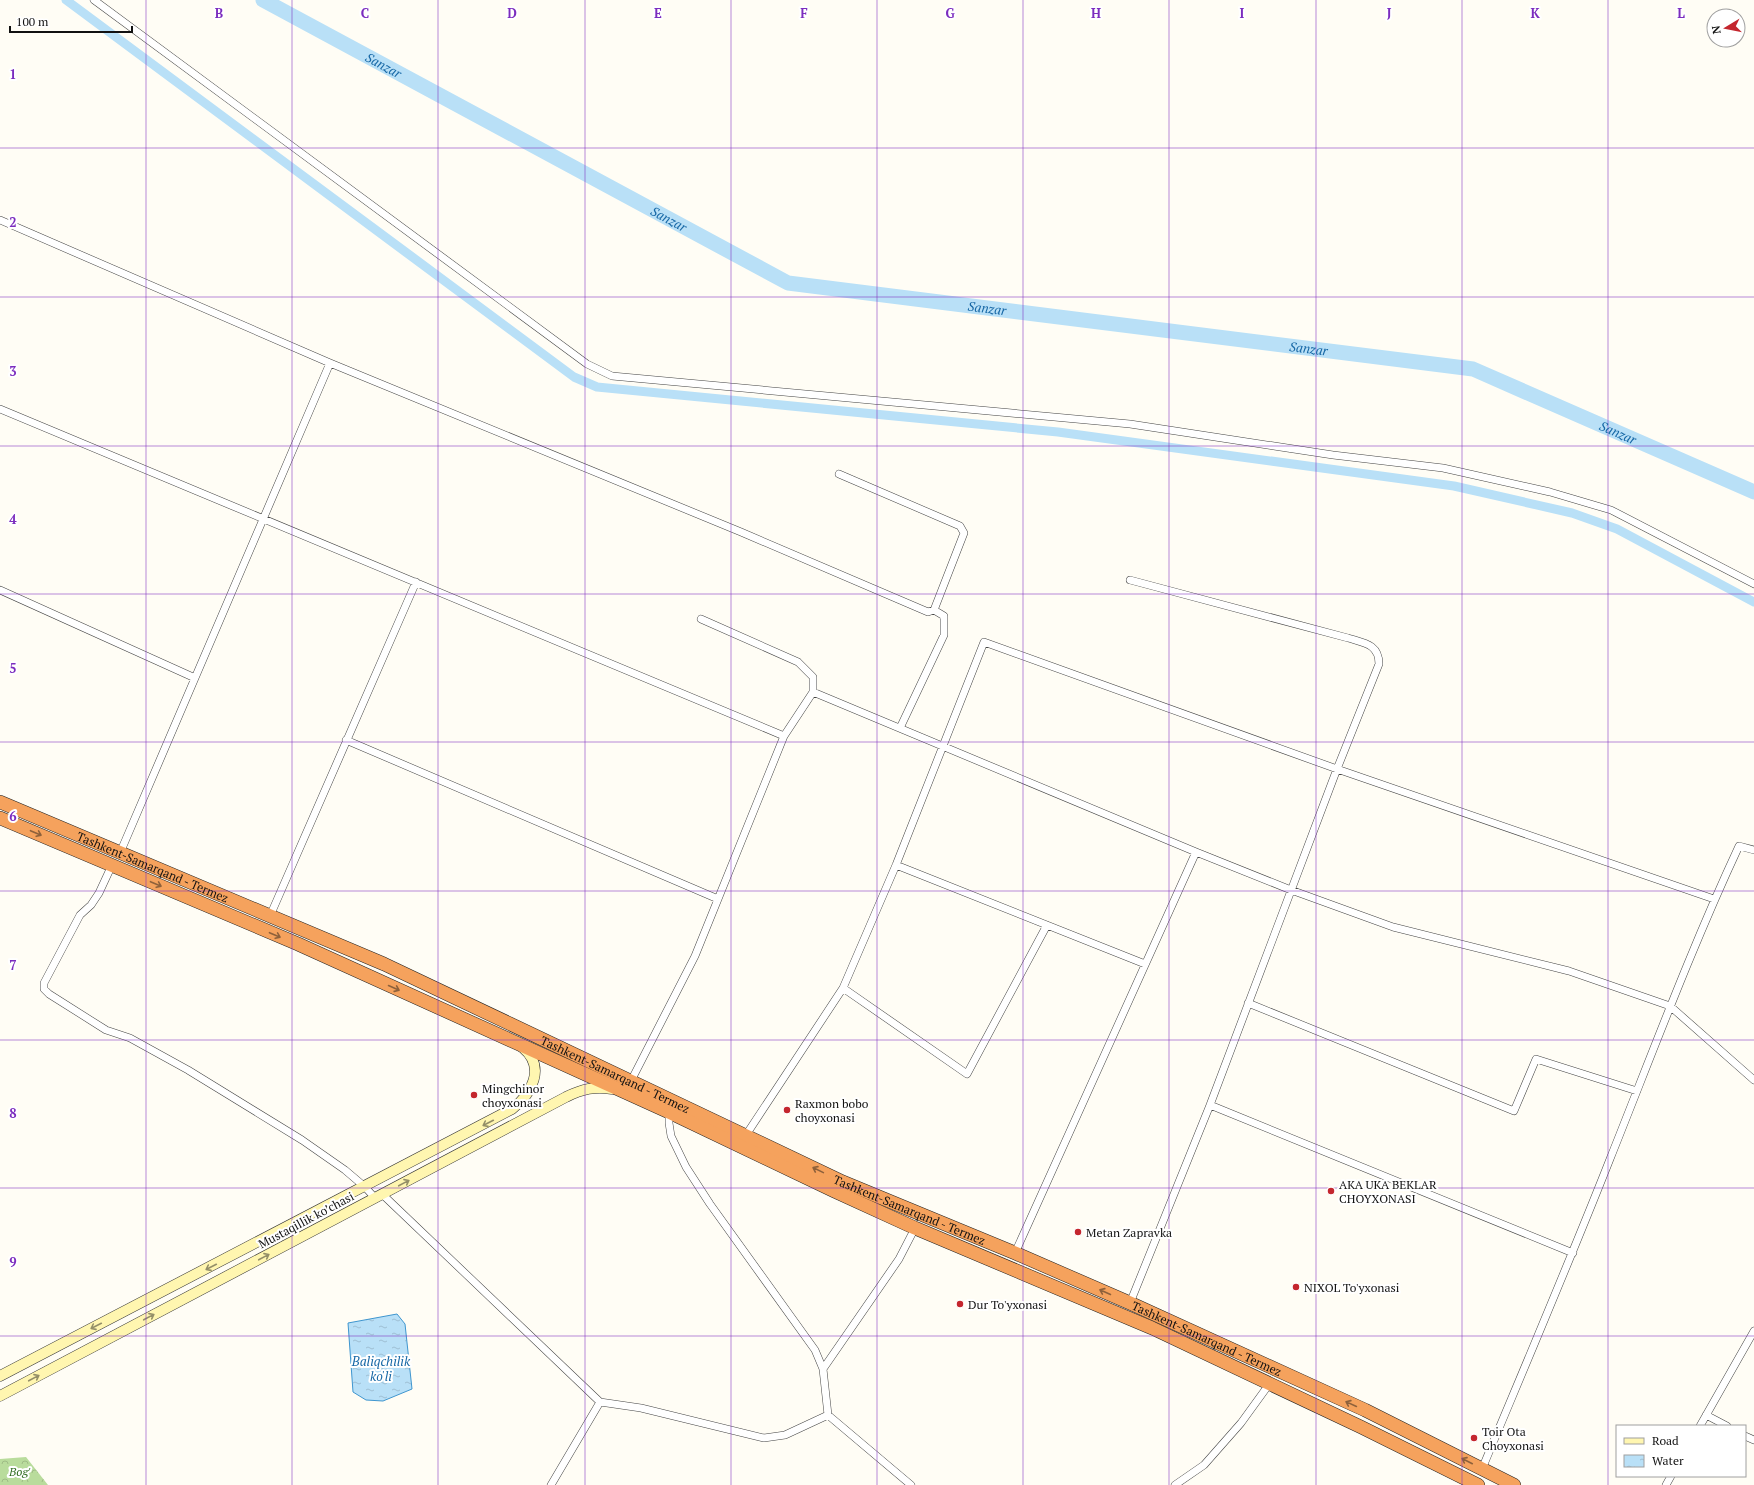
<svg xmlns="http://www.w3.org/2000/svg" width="1754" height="1485" viewBox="0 0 1754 1485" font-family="'PT Serif',serif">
<defs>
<pattern id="forest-crowns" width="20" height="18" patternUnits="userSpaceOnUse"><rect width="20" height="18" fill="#b9dc9c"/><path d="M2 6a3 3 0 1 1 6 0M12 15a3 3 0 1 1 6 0" fill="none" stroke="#9ebc85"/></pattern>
<pattern id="water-ripples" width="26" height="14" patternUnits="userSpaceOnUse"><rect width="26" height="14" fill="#b9e0f7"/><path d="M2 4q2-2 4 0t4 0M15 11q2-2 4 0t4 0" fill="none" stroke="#9ebfd3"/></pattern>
</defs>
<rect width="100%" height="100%" fill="#fffdf5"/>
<path fill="url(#forest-crowns)" d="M 26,1457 L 48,1485 L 0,1485 L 0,1459 Z"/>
<path fill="url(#water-ripples)" stroke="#3f96cf" d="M 397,1314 L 405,1324 L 412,1389 L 383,1401 L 366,1400 L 353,1392 L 348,1323 Z"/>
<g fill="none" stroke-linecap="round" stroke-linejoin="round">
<path stroke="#b9e0f7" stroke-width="9" d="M 66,0 L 574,377 L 597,387 L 1058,432 L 1454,486 L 1572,513 L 1617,529 L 1754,602"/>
<path stroke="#b9e0f7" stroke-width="15" id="s1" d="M 263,0 L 788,283 L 1473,369 L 1754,492"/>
<defs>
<path id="street" d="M 94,0 L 587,364 L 612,376 L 1130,424 L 1333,455 L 1443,468 L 1550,492 L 1611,510 L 1754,584
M 0,220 L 330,363 L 741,532 L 928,612 L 934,610 L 964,533 L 960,526 L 839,474
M 0,409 L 784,736
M 0,590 L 195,678
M 701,619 L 798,662 L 813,677 L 813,692
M 900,728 L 944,635 L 944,616 L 934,610
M 346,740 L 718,899
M 120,853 L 330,363
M 112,865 L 99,893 L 91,905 L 80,915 L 44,983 L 44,989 L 49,994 L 106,1030 L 130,1038 L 188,1070 L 302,1140 L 345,1170 L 365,1187 L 375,1198
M 896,865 L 1145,964
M 270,916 L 416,582
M 843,988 L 967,1074 L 1047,925
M 1248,1003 L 1514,1111 L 1536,1059 L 1637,1091
M 631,1081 L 695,956 L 784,736 L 813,692 L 1196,852 L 1291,890 L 1393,927 L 1569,971 L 1670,1006 L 1754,1080
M 1210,1105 L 1573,1253
M 746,1135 L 843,988 L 896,865 L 984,642 L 1337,769 L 1714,899
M 382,1194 L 600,1402 L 551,1485
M 1015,1253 L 1196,852
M 1130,1303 L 1210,1105 L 1337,769 L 1379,664 C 1379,644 1364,643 1348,638 L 1130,580
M 823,1369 L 899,1259 L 915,1228
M 600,1402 L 641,1408 L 764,1438 L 785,1435 L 828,1415 L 823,1369 L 815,1350 L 710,1204 L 686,1167 L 671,1136 L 669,1123 L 669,1112
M 828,1415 L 911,1485
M 1706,1415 L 1727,1426
M 1700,1426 L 1754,1331
M 1745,1436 L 1754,1440
M 1482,1469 C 1525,1366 1569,1263 1610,1159 C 1652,1054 1691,949 1739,846 L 1754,850
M 1175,1485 L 1204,1465 L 1241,1423 L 1270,1383
M 1666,1485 L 1671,1476"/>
<path id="secondary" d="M 0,1376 L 512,1109 C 532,1094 546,1067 523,1048
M 0,1396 L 566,1097 C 582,1089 595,1086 612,1089"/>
<g id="highway">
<path id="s2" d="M 0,802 L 384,964 L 843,1182 L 1015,1253 L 1130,1303 L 1365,1410 L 1514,1485"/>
<path d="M 0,818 L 298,944 L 669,1112 L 834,1191 L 915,1228 L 1152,1328 L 1361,1427 L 1478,1485"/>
</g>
</defs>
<use href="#street" stroke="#444" stroke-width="8"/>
<use href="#secondary" stroke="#333" stroke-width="11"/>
<use href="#highway" stroke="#222" stroke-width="14"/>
<use href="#street" stroke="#fff" stroke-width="7"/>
<use href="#secondary" stroke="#fff6b0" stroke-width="10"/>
<use href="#highway" stroke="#f5a25d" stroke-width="13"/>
</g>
<defs><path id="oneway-shaft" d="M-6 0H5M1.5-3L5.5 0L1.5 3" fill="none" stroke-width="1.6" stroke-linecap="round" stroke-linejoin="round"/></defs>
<g stroke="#8e613b">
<use href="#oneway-shaft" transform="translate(36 833) rotate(23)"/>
<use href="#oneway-shaft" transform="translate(156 884) rotate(23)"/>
<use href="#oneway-shaft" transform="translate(275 935) rotate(23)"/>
<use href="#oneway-shaft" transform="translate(394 988) rotate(24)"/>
<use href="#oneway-shaft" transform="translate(818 1170) rotate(-154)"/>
<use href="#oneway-shaft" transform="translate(1105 1292) rotate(-156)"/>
<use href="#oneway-shaft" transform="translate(1351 1404) rotate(-155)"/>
<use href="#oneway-shaft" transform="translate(1467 1461) rotate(-153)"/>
</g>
<g stroke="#948f68">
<use href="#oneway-shaft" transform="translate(488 1123) rotate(153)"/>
<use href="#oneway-shaft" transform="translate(404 1183) rotate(-28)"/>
<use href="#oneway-shaft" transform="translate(264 1257) rotate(-28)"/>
<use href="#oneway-shaft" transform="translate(211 1267) rotate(153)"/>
<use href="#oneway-shaft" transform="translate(149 1317) rotate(-28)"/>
<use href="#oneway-shaft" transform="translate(96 1326) rotate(153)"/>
<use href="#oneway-shaft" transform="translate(34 1378) rotate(-28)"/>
</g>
<path fill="none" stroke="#7b2cbf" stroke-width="1" stroke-opacity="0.55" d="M 146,0 L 146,1485M 292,0 L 292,1485M 438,0 L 438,1485M 585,0 L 585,1485M 731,0 L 731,1485M 877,0 L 877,1485M 1023,0 L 1023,1485M 1169,0 L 1169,1485M 1316,0 L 1316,1485M 1462,0 L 1462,1485M 1608,0 L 1608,1485M 0,148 L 1754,148M 0,297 L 1754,297M 0,446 L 1754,446M 0,594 L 1754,594M 0,742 L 1754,742M 0,891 L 1754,891M 0,1040 L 1754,1040M 0,1188 L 1754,1188M 0,1336 L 1754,1336"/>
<g fill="#c4262e" stroke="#fff" stroke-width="1.5">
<circle cx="474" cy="1095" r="4"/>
<circle cx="787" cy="1110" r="4"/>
<circle cx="1331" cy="1191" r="4"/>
<circle cx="1078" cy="1232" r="4"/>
<circle cx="1296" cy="1287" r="4"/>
<circle cx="960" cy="1304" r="4"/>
<circle cx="1474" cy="1438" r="4"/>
</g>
<g text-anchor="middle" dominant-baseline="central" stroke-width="4" stroke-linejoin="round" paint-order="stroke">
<g font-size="12" fill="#111" stroke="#fff">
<text stroke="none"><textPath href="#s2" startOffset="166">Tashkent-Samarqand - Termez</textPath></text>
<text stroke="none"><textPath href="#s2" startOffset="673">Tashkent-Samarqand - Termez</textPath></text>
<text stroke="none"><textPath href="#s2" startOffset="997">Tashkent-Samarqand - Termez</textPath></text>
<text transform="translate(306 1220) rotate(-28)">Mustaqillik ko’chasi</text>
<text stroke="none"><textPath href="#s2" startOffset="1321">Tashkent-Samarqand - Termez</textPath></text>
</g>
<g font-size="12" fill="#111" stroke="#fff" text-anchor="start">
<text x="482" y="1088">Mingchinor<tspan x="482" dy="14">choyxonasi</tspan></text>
<text x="795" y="1103">Raxmon bobo<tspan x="795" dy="14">choyxonasi</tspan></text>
<text x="1339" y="1184">AKA UKA BEKLAR<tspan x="1339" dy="14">CHOYXONASI</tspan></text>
<text x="1086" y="1232">Metan Zapravka</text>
<text x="1304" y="1287">NIXOL To'yxonasi</text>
<text x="968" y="1304">Dur To'yxonasi</text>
<text x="1482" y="1431">Toir Ota<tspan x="1482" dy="14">Choyxonasi</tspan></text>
</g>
<g font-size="12" font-style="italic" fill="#2f6b1f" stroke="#fff">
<text x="20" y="1471">Bog'</text>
</g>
<g font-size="13" font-style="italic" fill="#1768a6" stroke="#fff">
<text stroke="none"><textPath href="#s1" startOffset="137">Sanzar</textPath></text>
<text stroke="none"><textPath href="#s1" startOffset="461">Sanzar</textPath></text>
<text stroke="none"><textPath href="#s1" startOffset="797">Sanzar</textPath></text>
<text stroke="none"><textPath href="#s1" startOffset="1121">Sanzar</textPath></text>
<text stroke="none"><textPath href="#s1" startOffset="1445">Sanzar</textPath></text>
<text x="381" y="1361">Baliqchilik<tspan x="381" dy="15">ko'li</tspan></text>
</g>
</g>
<g font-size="13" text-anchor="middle" font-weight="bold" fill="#7b2cbf" stroke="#fff" stroke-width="4" stroke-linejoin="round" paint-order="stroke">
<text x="219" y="18">B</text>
<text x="365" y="18">C</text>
<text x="512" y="18">D</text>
<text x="658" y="18">E</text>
<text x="804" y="18">F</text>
<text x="950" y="18">G</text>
<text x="1096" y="18">H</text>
<text x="1242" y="18">I</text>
<text x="1389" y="18">J</text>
<text x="1535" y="18">K</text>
<text x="1681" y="18">L</text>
<text x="13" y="79">1</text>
<text x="13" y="227">2</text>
<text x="13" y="376">3</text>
<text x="13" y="524">4</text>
<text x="13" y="673">5</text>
<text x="13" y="821">6</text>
<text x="13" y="970">7</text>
<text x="13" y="1118">8</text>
<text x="13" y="1267">9</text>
</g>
<rect x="1616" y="1425" width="130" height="52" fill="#ffffff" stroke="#a0a0a0"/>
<rect x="1624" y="1438" width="20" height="6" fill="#fff6b0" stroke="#a0a0a0"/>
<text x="1652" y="1445" font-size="12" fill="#111111">Road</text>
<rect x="1624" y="1455" width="20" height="12" fill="url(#water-ripples)" stroke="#a0a0a0"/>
<text x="1652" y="1465" font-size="12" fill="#111111">Water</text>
<g transform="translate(1726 28) rotate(260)"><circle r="19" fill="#ffffff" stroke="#a0a0a0"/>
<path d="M0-3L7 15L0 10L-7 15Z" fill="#c4262e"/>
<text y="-6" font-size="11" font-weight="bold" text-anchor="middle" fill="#111111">N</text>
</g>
<path d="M10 26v6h122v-6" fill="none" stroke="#111111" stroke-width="2"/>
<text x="16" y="26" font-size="12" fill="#111111" stroke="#ffffff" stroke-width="3" paint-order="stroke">100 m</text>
</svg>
